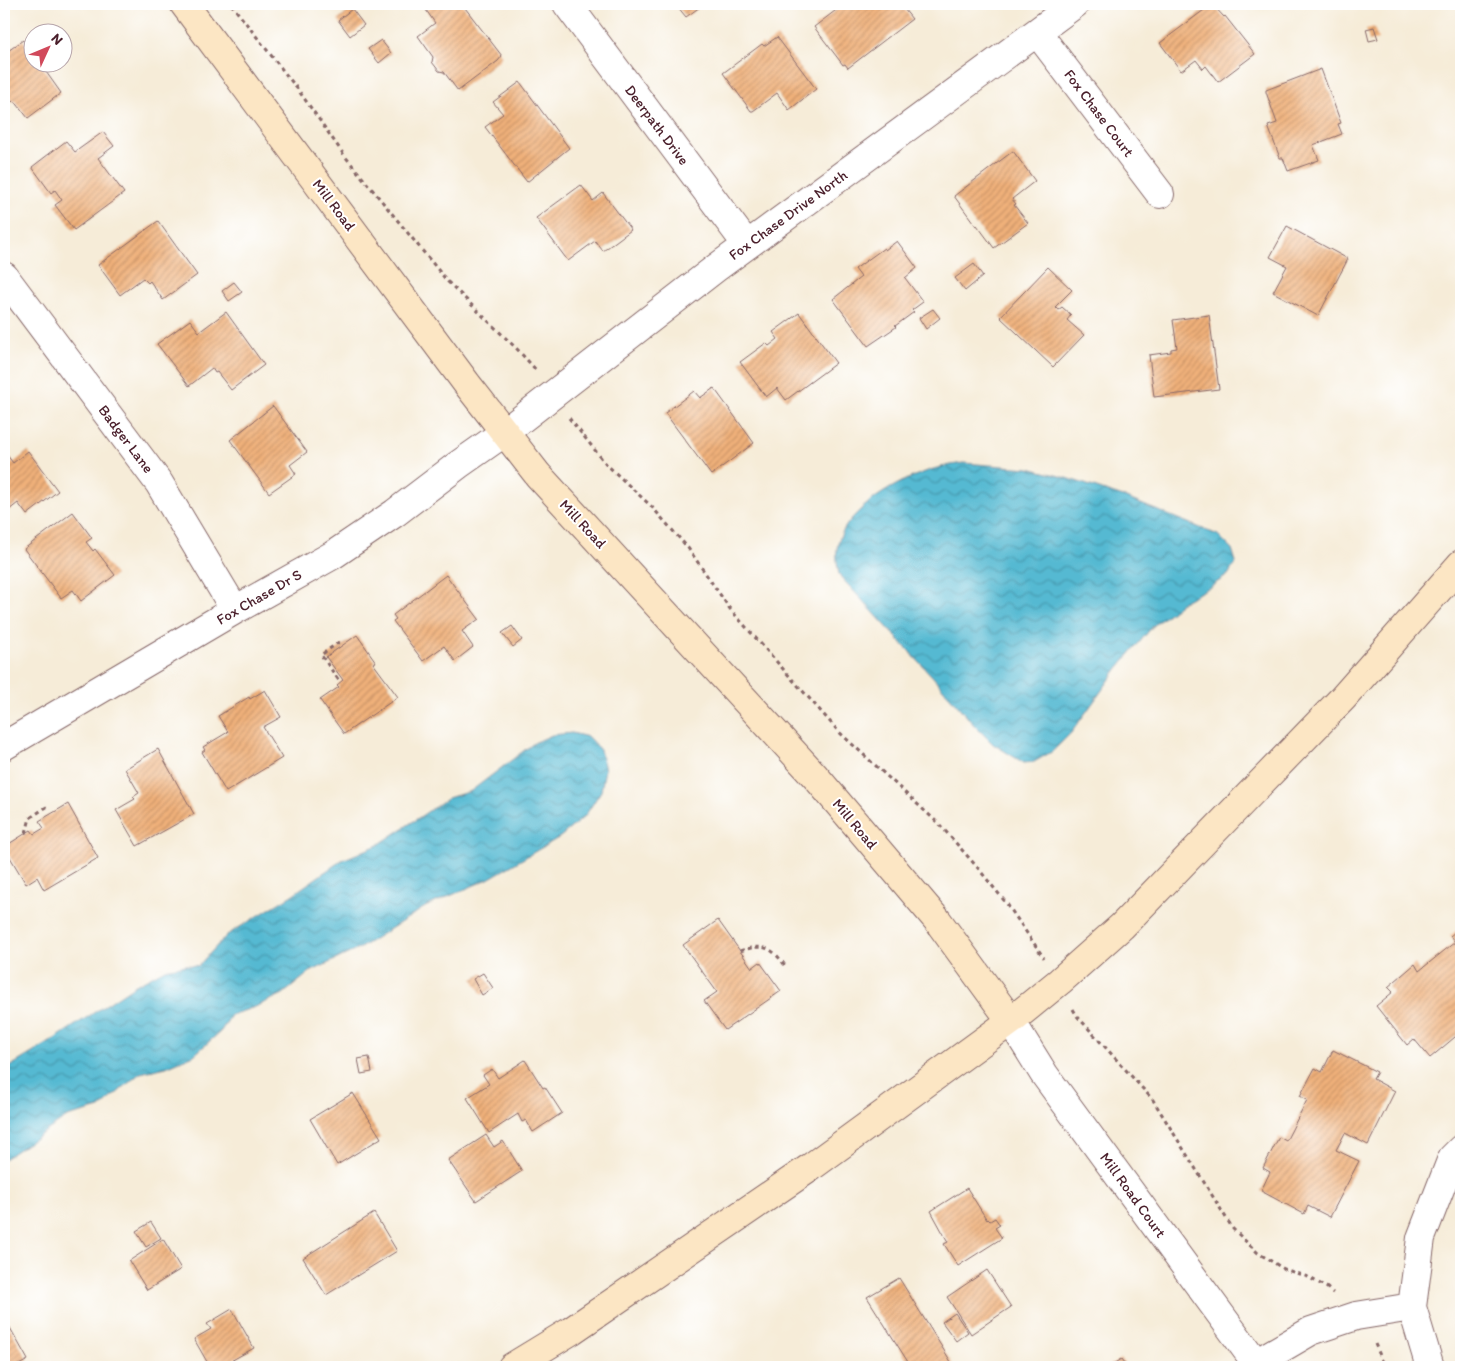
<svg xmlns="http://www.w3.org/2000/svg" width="1465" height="1371" viewBox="0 0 1465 1371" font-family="Itim,sans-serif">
<defs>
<pattern id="water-waves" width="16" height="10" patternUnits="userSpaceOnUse" patternTransform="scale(1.25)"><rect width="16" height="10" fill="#54b9d2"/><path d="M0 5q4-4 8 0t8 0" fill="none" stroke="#4896ab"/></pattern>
<pattern id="building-hatch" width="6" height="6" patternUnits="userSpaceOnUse" patternTransform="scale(1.25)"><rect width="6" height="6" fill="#f0b17a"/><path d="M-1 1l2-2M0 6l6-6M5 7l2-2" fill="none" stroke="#c48f64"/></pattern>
</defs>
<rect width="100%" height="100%" fill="#fff"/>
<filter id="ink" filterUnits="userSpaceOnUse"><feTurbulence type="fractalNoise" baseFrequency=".02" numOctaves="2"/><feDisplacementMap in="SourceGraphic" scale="10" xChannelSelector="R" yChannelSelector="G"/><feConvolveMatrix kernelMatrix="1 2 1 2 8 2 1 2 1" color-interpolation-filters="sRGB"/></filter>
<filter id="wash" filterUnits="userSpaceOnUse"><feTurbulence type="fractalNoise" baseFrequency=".0096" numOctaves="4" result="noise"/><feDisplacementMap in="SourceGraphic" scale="20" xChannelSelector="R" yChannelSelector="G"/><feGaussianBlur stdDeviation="1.12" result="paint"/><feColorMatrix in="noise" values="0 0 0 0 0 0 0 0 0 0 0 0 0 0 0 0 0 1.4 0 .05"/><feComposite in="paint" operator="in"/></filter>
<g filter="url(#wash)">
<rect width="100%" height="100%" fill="#f6ecd8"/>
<path fill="url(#water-waves)" stroke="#4f6c7e" d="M 963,463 L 1029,468 L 1067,478 L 1126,498 L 1218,535 L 1232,549 L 1236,562 L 1228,575 L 1210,587 L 1184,601 L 1153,626 L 1118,668 L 1071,733 L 1053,751 L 1034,762 L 1024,763 L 993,744 L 975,726 L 933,677 L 839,575 C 837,563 835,552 839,540 C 849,509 896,482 925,472 C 937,467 951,465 963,463 Z
M 572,733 L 588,737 L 600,750 L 605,769 L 601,791 L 585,816 L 560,837 L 488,879 L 425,907 L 360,948 L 310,972 L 283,994 L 255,1007 L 231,1015 L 221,1031 L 194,1055 L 166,1067 L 140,1073 L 100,1108 L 67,1117 L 4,1159 L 4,1070 L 47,1044 L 134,986 L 165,969 L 186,965 L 198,966 L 227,935 L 292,895 L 342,860 L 378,845 L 448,798 L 471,791 L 534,743 L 552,735 Z"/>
<g id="blocks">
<path fill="url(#building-hatch)" d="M 434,4 L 462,4 L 502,56 L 498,61 L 458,91 L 444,72 L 439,71 L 432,62 L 433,57 L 418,36 L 435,23 L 426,10 Z
M 671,4 L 704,4 L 686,17 L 677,6 L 675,8 Z
M 844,4 L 869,4 L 870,6 L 873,4 L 900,4 L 912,19 L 848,68 L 845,64 L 843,65 L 814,27 Z
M 1212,4 L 1224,17 L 1225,16 L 1255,54 L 1218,82 L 1206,66 L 1203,69 L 1196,60 L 1181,71 L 1160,43 Z
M 352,9 L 364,25 L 350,36 L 338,20 Z
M 1374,27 L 1378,39 L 1369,41 L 1366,29 Z
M 777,37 L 816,89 L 789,110 L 777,93 L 753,111 L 751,111 L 723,73 L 762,44 L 764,46 Z
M 23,40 L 32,53 L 32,62 L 39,62 L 61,93 L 28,118 L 14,100 L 12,102 L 8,96 L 4,99 L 4,54 Z
M 381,40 L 391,53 L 379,63 L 368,49 Z
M 1321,69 L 1341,123 L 1338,124 L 1342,134 L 1313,145 L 1319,160 L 1288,171 L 1283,158 L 1280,158 L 1268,126 L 1277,123 L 1266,92 L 1266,90 Z
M 520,82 L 569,148 L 527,182 L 485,127 L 503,114 L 493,102 Z
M 103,132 L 114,146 L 98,158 L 124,193 L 74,230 L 55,205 L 62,200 L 55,190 L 51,193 L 32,167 L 66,141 L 75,152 Z
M 1013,151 L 1035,181 L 1012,199 L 1016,204 L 1014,205 L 1028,223 L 994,248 L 977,225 L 976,226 L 954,196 Z
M 581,185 L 593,201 L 603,193 L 631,230 L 603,251 L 595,241 L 568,261 L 536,218 Z
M 158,221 L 197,275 L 163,300 L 150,281 L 148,283 L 143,278 L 120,295 L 98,265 Z
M 1287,226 L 1348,259 L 1318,316 L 1273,292 L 1287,266 L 1270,257 Z
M 897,241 L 917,268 L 905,278 L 923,302 L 912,310 L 914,312 L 895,326 L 896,327 L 868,346 L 833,299 L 861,277 L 855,269 L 884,248 L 885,250 Z
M 974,264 L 983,276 L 965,291 L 955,278 Z
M 1048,267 L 1072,290 L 1055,307 L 1058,310 L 1062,307 L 1071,315 L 1067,320 L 1084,335 L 1053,367 L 1000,317 Z
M 234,282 L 242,292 L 229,301 L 222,291 Z
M 933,309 L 940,318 L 926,329 L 919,318 Z
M 226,312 L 264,365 L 231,390 L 217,372 L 215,373 L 212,368 L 189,386 L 157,344 L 190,320 L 199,332 Z
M 799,313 L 836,363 L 786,400 L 777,388 L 766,397 L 740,362 L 766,343 L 769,346 L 778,339 L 773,332 Z
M 1209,315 L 1219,389 L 1154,397 L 1149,355 L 1171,352 L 1171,349 L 1177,348 L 1173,320 Z
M 714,388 L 754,443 L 711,475 L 665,413 L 694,391 L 700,398 Z
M 273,406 L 307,452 L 290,465 L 296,474 L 269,493 L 230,440 Z
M 4,451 L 13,463 L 28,451 L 58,491 L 27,515 L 18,503 L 4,514 Z
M 73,512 L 92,538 L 86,542 L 93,551 L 95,549 L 115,575 L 81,601 L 73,590 L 61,598 L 24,549 Z
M 446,575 L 479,619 L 462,631 L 473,647 L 455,661 L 444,646 L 423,661 L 393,621 L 396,619 L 393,615 Z
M 512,626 L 522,640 L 513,647 L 502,633 Z
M 357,635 L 376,662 L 373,663 L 398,697 L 344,734 L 320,700 L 339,687 L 337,685 L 343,680 L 326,657 Z
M 265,690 L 281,717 L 263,727 L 282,758 L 226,792 L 202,752 L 205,750 L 203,747 L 228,732 L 218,716 L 249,697 L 250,699 Z
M 158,749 L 194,814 L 137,846 L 116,810 L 135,799 L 133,797 L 139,793 L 125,769 Z
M 68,804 L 98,858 L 44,890 L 37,877 L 26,884 L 4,847 L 31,830 L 34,834 L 44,828 L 39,821 Z
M 718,920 L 752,968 L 760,962 L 781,991 L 725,1030 L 704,1001 L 717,992 L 683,945 Z
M 1461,927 L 1461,1032 L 1430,1058 L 1414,1039 L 1407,1045 L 1376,1006 L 1393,992 L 1388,987 L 1415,964 L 1419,971 L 1455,942 L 1450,936 Z
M 483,973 L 493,988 L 482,995 L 473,979 Z
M 1333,1050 L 1377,1072 L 1373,1079 L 1395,1091 L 1368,1145 L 1345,1133 L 1336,1150 L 1359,1161 L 1330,1217 L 1308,1206 L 1304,1214 L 1261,1191 L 1270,1172 L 1263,1168 L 1279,1137 L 1286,1141 L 1307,1100 L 1300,1096 L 1315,1068 L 1322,1072 Z
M 369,1057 L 372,1072 L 361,1074 L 358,1059 Z
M 525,1060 L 543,1088 L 545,1087 L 562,1113 L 533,1132 L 526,1120 L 522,1122 L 518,1114 L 489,1133 L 467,1098 L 489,1084 L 483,1075 L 492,1069 L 498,1078 Z
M 353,1093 L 381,1138 L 337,1165 L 310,1119 Z
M 486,1135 L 494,1147 L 503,1141 L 522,1171 L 476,1201 L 448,1160 Z
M 967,1188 L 987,1220 L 988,1219 L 990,1221 L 995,1218 L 1000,1225 L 995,1228 L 1002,1238 L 958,1266 L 944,1244 L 948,1242 L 931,1211 Z
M 374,1213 L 397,1251 L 326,1295 L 303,1258 Z
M 151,1222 L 161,1238 L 146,1247 L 136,1231 Z
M 163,1239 L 181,1269 L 147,1290 L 129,1261 Z
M 987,1270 L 1011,1307 L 971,1334 L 947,1297 Z
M 899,1278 L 953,1365 L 949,1367 L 899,1367 L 908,1362 L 867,1297 Z
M 232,1309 L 254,1348 L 220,1367 L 210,1367 L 194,1339 L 211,1329 L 207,1324 Z
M 955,1313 L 968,1332 L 956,1341 L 942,1322 Z
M 4,1317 L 28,1360 L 15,1367 L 4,1367 Z
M 1121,1359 L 1127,1367 L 1108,1367 Z"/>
</g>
</g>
<g filter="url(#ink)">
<use href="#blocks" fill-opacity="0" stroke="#866768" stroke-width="1"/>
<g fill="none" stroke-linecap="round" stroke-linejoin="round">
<defs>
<path id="street" d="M 567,4 L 747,245
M 1037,32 L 1160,194
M 4,276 L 159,483 L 235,610
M 4,746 L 235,610 L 333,555 L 395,513 L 458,465 L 505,432 L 716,268 L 1075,4
M 1011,1021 L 1044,1074 L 1259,1367
M 1256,1363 L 1311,1331 L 1356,1316 L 1412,1307
M 1430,1367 L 1412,1307 L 1421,1238 L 1452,1158 L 1461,1149"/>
<path id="secondary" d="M 184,4 L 467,384 L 538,475 L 815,776 L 938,921 L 1011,1021
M 512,1367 L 571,1331 L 811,1167 L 1011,1021 L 1060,981 L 1122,926 L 1343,698 L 1461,564"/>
</defs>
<use href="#street" stroke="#866768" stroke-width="30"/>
<use href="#secondary" stroke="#866768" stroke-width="30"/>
<path stroke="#866768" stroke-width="3" stroke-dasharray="4 4" stroke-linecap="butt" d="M 231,4 L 299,91 L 344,155 L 448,282 L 518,350 L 536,370
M 569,418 L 607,465 L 652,507 L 688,548 L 730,609 L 839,732 L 939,824 L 977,867 L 1007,904 L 1044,958
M 339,642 L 321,655 L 340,682
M 26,833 L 30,818 L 48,806
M 740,951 C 764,943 772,947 786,967
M 1073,1009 L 1077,1016 L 1153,1100 L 1233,1229 L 1258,1253 L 1284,1269 L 1308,1277 L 1326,1287 L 1333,1293
M 1375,1344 L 1385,1367"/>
<use href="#street" stroke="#fff" stroke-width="28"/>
<use href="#secondary" stroke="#fce6c4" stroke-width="28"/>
</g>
</g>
<g text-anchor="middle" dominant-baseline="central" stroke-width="4" stroke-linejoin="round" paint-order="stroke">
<g font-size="15" fill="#4a1f2b" stroke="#fff">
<text transform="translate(1099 113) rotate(53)">Fox Chase Court</text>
<text transform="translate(657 125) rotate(53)">Deerpath Drive</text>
<text transform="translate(334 205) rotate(53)">Mill Road</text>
<text transform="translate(788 215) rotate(-36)">Fox Chase Drive North</text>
<text transform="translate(126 439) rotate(53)">Badger Lane</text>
<text transform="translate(583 524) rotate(47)">Mill Road</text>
<text transform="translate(259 597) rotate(-30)">Fox Chase Dr S</text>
<text transform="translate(855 824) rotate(50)">Mill Road</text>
<text transform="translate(1133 1195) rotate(54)">Mill Road Court</text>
</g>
</g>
<rect width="1465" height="1371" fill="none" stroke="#fff" stroke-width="20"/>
<g transform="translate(48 48) rotate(46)"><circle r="24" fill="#ffffff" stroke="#b7a5aa"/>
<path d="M0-4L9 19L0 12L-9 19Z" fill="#d1495b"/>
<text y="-8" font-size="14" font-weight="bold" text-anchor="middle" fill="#4a1f2b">N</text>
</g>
</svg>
